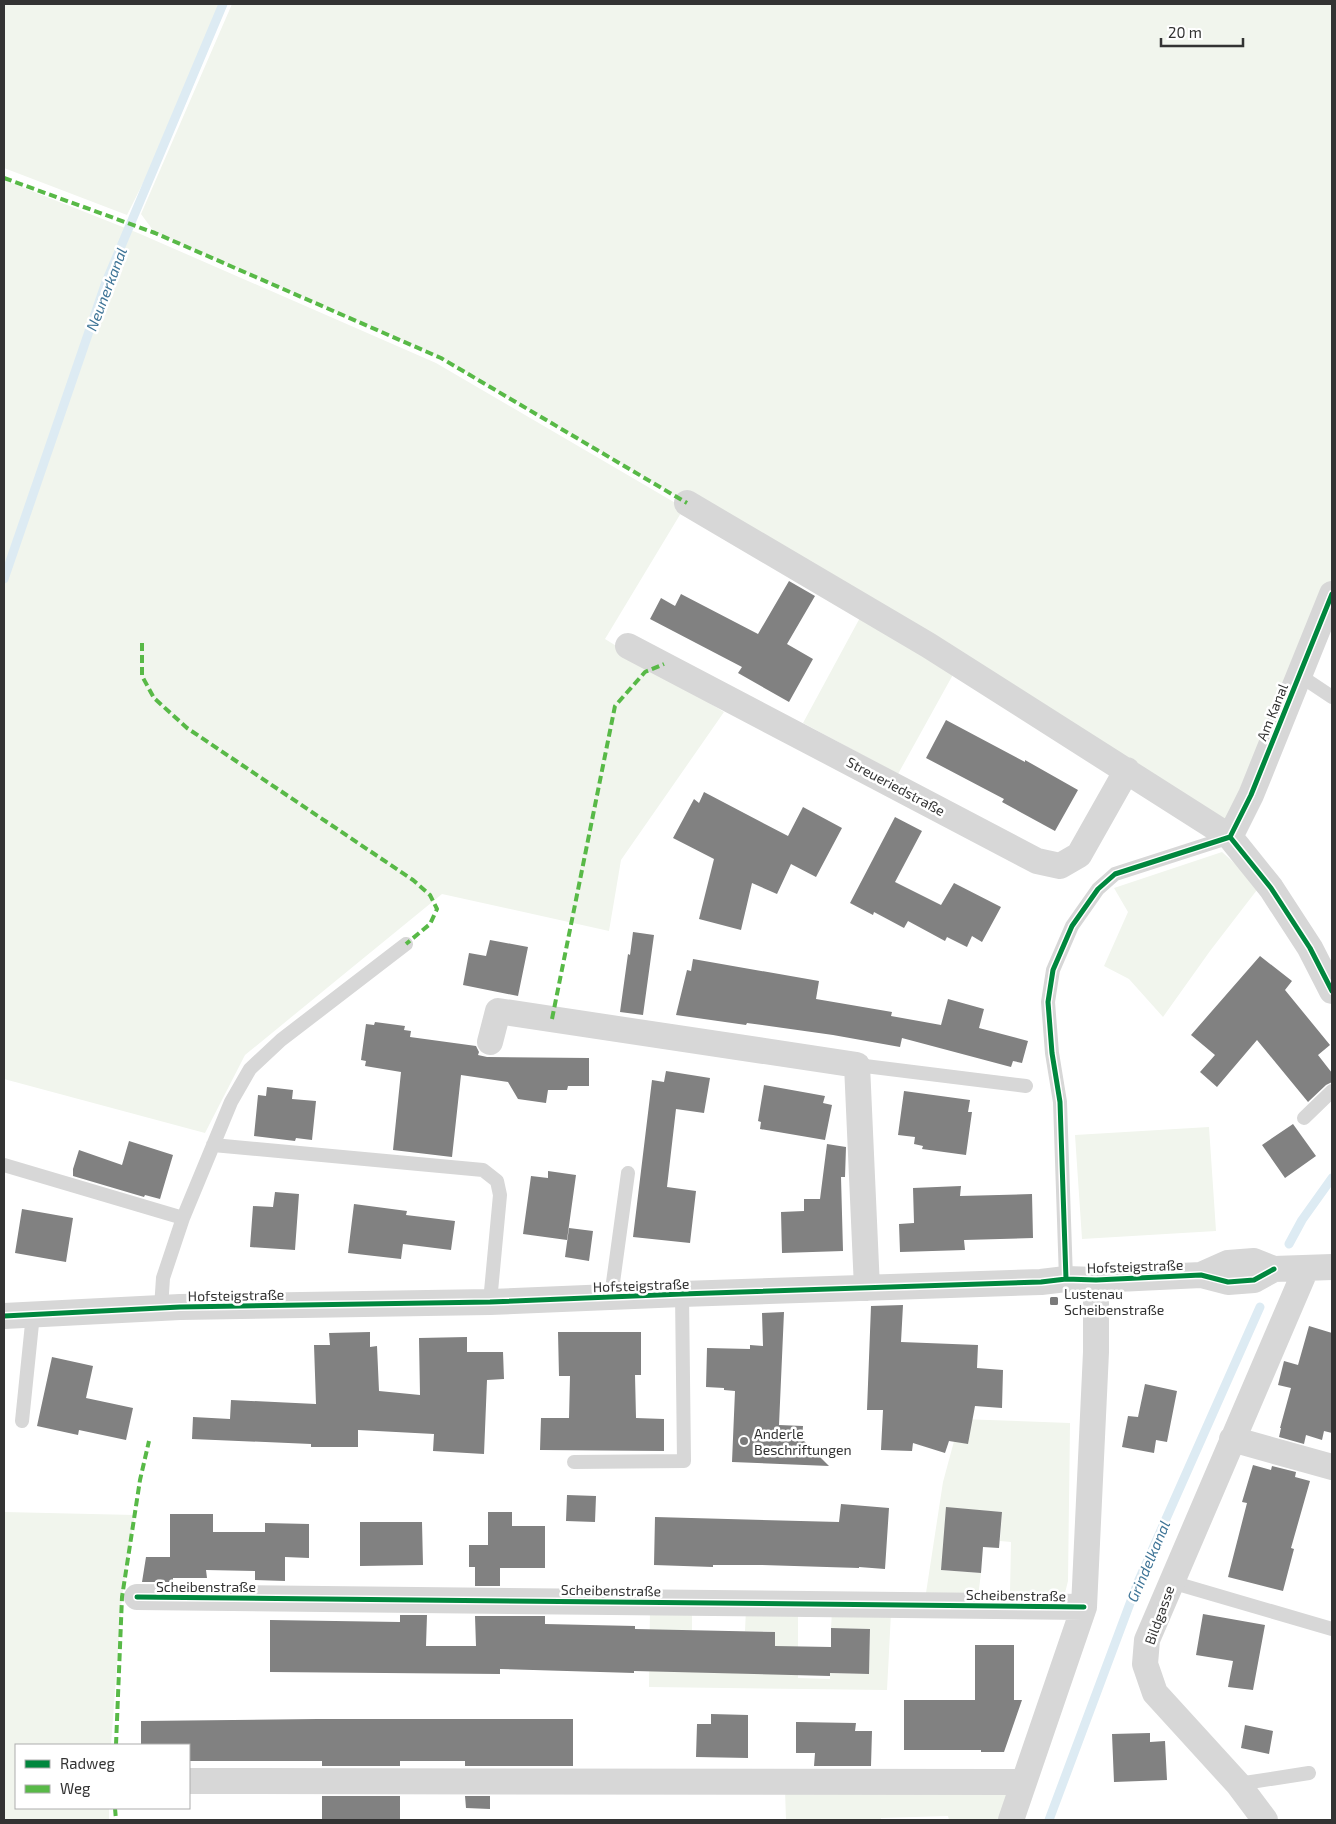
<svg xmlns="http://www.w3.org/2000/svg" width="1336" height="1824" viewBox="0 0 1336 1824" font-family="'Exo 2',sans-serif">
<rect width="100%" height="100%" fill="#fff"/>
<path fill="#f1f5ed" d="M 4,4 L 221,4 L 167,135 L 127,215 L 4,168 Z
M 232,4 L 1332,4 L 1332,599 L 1230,837 L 928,645 L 441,358 L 155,233 L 141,214 Z
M 4,180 L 138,233 L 436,363 L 684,508 L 605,639 L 724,712 L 621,860 L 609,931 L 442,894 L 245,1055 L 205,1133 L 4,1079 Z
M 862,614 L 955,671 L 898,774 L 803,723 Z
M 1222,852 L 1260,886 L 1210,951 L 1163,1017 L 1129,979 L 1104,966 L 1128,912 L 1114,888 Z
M 1209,1127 L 1216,1231 L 1082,1239 L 1075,1135 Z
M 960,1419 L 1070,1423 L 1068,1581 L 1065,1593 L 1057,1600 L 1014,1597 L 1010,1592 L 1011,1542 L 1000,1541 L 1002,1512 L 951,1508 L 941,1570 L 981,1573 L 978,1597 L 926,1593 L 943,1482 Z
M 4,1512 L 135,1515 L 122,1597 L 111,1745 L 16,1745 L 16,1808 L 109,1808 L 109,1820 L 4,1820 Z
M 650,1607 L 692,1608 L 692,1630 L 661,1630 L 661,1671 L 774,1674 L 775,1632 L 745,1631 L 746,1609 L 798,1610 L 798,1678 L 830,1679 L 830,1673 L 869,1674 L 870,1629 L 831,1628 L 832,1611 L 891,1613 L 887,1690 L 649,1687 Z
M 785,1790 L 1009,1791 L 1000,1820 L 949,1820 L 948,1816 L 881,1818 L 881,1820 L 786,1820 Z"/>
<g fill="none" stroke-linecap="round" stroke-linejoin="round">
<path stroke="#ddebf3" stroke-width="9" d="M 4,579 L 106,282 L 223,4
M 1289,1244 L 1302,1220 L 1332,1178
M 1049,1820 L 1138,1582 L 1260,1307"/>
</g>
<path fill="#818181" d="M 789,581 L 815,596 L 787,644 L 813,659 L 789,702 L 738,673 L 742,667 L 650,619 L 661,598 L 675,606 L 681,594 L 758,634 Z
M 946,720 L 1025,762 L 1025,760 L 1078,790 L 1055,831 L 1002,802 L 1004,799 L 926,758 Z
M 704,792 L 788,836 L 803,807 L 842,828 L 816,877 L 791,864 L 777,894 L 752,883 L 741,930 L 699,919 L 714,859 L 673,838 L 694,799 L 699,803 Z
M 895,817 L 922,831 L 895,882 L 941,905 L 954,883 L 1001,907 L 982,942 L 972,936 L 967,947 L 947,937 L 945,941 L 908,921 L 904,928 L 874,912 L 873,915 L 850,903 Z
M 633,932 L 654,935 L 643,1015 L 620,1012 L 628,954 L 630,955 Z
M 490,940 L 528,947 L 518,996 L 463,985 L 469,953 L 486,956 Z
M 1260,956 L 1292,981 L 1285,990 L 1330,1045 L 1318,1055 L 1332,1073 L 1332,1082 L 1326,1085 L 1308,1102 L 1257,1040 L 1217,1087 L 1200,1072 L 1215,1055 L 1191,1035 Z
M 693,959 L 819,981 L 816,999 L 892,1012 L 891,1016 L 941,1025 L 948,999 L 984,1009 L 979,1028 L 1028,1041 L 1022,1063 L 1013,1061 L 1011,1067 L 902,1038 L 900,1047 L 833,1035 L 747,1023 L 746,1025 L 676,1015 L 687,970 L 691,971 Z
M 375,1022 L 405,1026 L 404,1030 L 411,1031 L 410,1037 L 476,1046 L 479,1052 L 478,1055 L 487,1057 L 589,1058 L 589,1086 L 568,1086 L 567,1090 L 548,1090 L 546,1103 L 518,1099 L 508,1082 L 461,1075 L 452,1157 L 393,1150 L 401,1072 L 365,1066 L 366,1061 L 361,1060 L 366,1024 L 374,1025 Z
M 666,1071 L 710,1078 L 704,1113 L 676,1109 L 667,1187 L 696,1191 L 690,1243 L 633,1237 L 652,1080 L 664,1082 Z
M 764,1085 L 825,1096 L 823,1103 L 832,1105 L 825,1140 L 760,1129 L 761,1122 L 758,1121 Z
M 267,1087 L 293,1090 L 292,1099 L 316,1101 L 312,1140 L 296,1138 L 295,1141 L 254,1136 L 258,1095 L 266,1096 Z
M 904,1091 L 970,1100 L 968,1112 L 972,1112 L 966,1155 L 922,1149 L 923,1146 L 914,1144 L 915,1137 L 898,1135 Z
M 1293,1124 L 1316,1156 L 1285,1178 L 1262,1145 Z
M 129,1141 L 173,1155 L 160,1199 L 145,1195 L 144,1197 L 73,1176 L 73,1169 L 79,1150 L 122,1165 Z
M 827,1144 L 846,1147 L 845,1177 L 841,1177 L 843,1251 L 782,1253 L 781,1212 L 804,1211 L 804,1199 L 820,1199 Z
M 548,1171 L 576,1175 L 567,1240 L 523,1234 L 531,1176 L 548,1178 Z
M 961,1186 L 960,1196 L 1032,1194 L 1033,1238 L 964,1240 L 965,1250 L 900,1252 L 899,1224 L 914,1223 L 913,1188 Z
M 275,1192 L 299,1194 L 295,1250 L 250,1247 L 253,1206 L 273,1207 Z
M 354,1204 L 407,1211 L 406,1215 L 455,1221 L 451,1250 L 403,1244 L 401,1259 L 348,1253 Z
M 22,1209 L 73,1218 L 66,1262 L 15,1253 Z
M 569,1228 L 593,1231 L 589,1261 L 565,1257 Z
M 903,1305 L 901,1342 L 978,1345 L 977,1368 L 1003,1370 L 1002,1408 L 975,1406 L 968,1444 L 949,1441 L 945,1453 L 913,1443 L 912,1451 L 881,1450 L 883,1410 L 867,1410 L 871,1306 Z
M 784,1312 L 779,1425 L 803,1426 L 802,1439 L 829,1466 L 732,1462 L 735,1391 L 724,1390 L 724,1388 L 706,1387 L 707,1348 L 750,1349 L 750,1345 L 763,1346 L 762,1313 Z
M 1309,1326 L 1332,1333 L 1332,1433 L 1324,1431 L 1322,1440 L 1306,1435 L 1304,1444 L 1279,1437 L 1281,1428 L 1280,1428 L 1291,1388 L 1278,1385 L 1284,1361 L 1298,1365 Z
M 370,1332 L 370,1347 L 377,1346 L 379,1391 L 420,1395 L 419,1338 L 467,1337 L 467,1352 L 503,1352 L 504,1379 L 487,1380 L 484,1454 L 433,1451 L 434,1434 L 358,1430 L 358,1447 L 311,1447 L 311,1444 L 192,1439 L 193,1417 L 230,1419 L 231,1400 L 316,1404 L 314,1345 L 330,1345 L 329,1333 Z
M 558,1332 L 641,1332 L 641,1375 L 635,1375 L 636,1418 L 664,1419 L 664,1451 L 540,1450 L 541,1418 L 569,1418 L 570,1376 L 559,1376 Z
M 52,1357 L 93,1366 L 86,1398 L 133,1408 L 126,1440 L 79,1430 L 78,1435 L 37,1426 Z
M 1145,1384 L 1177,1391 L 1167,1442 L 1156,1440 L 1154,1453 L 1122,1447 L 1128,1416 L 1138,1417 Z
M 1253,1465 L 1271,1470 L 1272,1466 L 1296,1472 L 1295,1477 L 1310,1481 L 1291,1548 L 1294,1549 L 1283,1591 L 1228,1577 L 1247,1503 L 1242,1502 Z
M 567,1495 L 596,1496 L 595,1522 L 566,1521 Z
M 841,1504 L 889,1508 L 885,1569 L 859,1567 L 859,1568 L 762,1565 L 713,1565 L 713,1567 L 654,1565 L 655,1517 L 839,1522 Z
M 946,1507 L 1002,1512 L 999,1548 L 983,1547 L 981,1573 L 941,1570 Z
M 488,1512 L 512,1512 L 512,1526 L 545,1526 L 545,1568 L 500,1568 L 500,1586 L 475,1586 L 475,1567 L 469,1567 L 469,1545 L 488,1545 Z
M 170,1514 L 213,1514 L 213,1532 L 265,1532 L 265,1523 L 309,1524 L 309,1558 L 285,1557 L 285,1581 L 255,1580 L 255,1571 L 206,1570 L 207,1578 L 173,1578 L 173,1582 L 142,1582 L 146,1557 L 170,1557 Z
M 360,1522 L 422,1522 L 423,1565 L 360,1566 Z
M 1203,1614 L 1265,1625 L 1253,1690 L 1228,1687 L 1233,1661 L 1196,1655 Z
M 400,1615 L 427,1615 L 426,1646 L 476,1646 L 475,1616 L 545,1616 L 545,1624 L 635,1626 L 635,1629 L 775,1632 L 775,1646 L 831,1647 L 831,1628 L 870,1629 L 869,1674 L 830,1673 L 830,1676 L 634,1671 L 634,1673 L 500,1669 L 500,1674 L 270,1672 L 270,1620 L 400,1622 Z
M 975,1645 L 1014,1645 L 1014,1700 L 1022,1700 L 1004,1752 L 981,1752 L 981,1750 L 904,1750 L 904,1700 L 975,1700 Z
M 711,1714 L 748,1715 L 748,1758 L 696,1757 L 697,1724 L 711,1724 Z
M 318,1719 L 573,1719 L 573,1766 L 465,1766 L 465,1761 L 400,1761 L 400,1766 L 322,1766 L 322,1761 L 189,1761 L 189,1745 L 141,1745 L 141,1721 Z
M 796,1722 L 856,1723 L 855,1731 L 872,1731 L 871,1766 L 814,1766 L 815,1753 L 796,1753 Z
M 1245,1725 L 1273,1731 L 1269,1754 L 1241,1748 Z
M 1150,1733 L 1150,1742 L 1165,1741 L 1167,1780 L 1114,1782 L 1112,1734 Z
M 322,1796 L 400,1796 L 400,1820 L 322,1820 Z
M 465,1796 L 490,1796 L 490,1809 L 466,1808 Z"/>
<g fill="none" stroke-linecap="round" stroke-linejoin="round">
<path stroke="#d7d7d7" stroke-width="14" d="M 1299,675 L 1332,697
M 857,1065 L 1026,1086
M 1304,1118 L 1332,1091
M 213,1145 L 483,1170 L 497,1181 L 500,1195 L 490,1302
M 4,1165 L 183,1218
M 1066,1279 L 1060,1102 L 1052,1053 L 1048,1002 L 1053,970 L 1072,926 L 1098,889 L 1115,874 L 1230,837
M 611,1297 L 628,1173
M 161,1308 L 163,1278 L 183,1218 L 231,1102 L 250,1069 L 281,1040 L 406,944
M 22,1421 L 33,1314
M 574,1462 L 684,1461 L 682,1294
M 1171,1582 L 1332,1629
M 1238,1784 L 1309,1773"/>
<path stroke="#d7d7d7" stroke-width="26" d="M 687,503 L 928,645 L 1230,837 L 1271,888 L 1310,948 L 1332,991
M 628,646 L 1037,861 L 1060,866 L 1079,855 L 1127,770
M 1230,837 L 1251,795 L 1332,594
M 490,1042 L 498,1011 L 857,1065 L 867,1288
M 1201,1275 L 1228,1263 L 1254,1261 L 1274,1269 L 1332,1267
M 4,1316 L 180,1307 L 490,1302 L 682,1294 L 1041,1282 L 1066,1279 L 1096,1280 L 1201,1275 L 1228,1282 L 1254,1280 L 1274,1269
M 1232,1439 L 1332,1467
M 137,1597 L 1084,1607
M 189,1781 L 1024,1782
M 1011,1820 L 1084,1607 L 1096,1352 L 1096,1280
M 1265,1820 L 1238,1784 L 1155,1693 L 1145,1664 L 1147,1640 L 1306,1269"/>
<path stroke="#58b947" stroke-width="4" stroke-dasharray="8 4" stroke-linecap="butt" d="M 4,178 L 155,233 L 441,358 L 687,503
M 142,643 L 142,676 L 154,698 L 187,728 L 413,880 L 430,895 L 437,909 L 430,924 L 406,944
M 552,1019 L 615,706 L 645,672 L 664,664
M 116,1745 L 122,1597 L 140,1480 L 149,1441
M 115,1808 L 116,1820"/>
<defs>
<path id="cycleway" d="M 1230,837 L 1251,795 L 1332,594
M 1230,837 L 1271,888 L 1310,948 L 1332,991
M 1066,1279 L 1060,1102 L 1052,1053 L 1048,1002 L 1053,970 L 1072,926 L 1098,889 L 1115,874 L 1230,837
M 4,1316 L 180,1307 L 490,1302 L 682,1294 L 1041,1282 L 1066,1279 L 1096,1280 L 1201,1275 L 1228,1282 L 1254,1280 L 1274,1269
M 137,1597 L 1084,1607"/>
</defs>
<use href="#cycleway" stroke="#fff" stroke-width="8"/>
<use href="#cycleway" stroke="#00873e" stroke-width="5"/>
</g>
<g fill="#7a7a7a" stroke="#fff" stroke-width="2">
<rect x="1049" y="1296" width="10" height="10" rx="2.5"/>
<circle cx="744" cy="1441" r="5"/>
</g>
<g text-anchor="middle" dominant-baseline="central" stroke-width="5" stroke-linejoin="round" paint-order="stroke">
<g font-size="14" fill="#333" stroke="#fff">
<text transform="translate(1272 712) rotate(-68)">Am Kanal</text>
<text transform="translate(896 786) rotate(28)">Streueriedstraße</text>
<text transform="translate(1135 1266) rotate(-2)">Hofsteigstraße</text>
<text transform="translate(641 1285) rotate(-2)">Hofsteigstraße</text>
<text transform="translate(236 1295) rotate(-1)">Hofsteigstraße</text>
<text x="206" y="1586">Scheibenstraße</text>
<text transform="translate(611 1590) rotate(1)">Scheibenstraße</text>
<text transform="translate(1016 1595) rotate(1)">Scheibenstraße</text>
<text transform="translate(1159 1615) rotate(-70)">Bildgasse</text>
</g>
<g font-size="14" fill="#333" stroke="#fff" text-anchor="start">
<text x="1064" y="1293">Lustenau<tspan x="1064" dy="16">Scheibenstraße</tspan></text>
<text x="754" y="1433">Anderle<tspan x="754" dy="16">Beschriftungen</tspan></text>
</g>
<g font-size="15" font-style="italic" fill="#3f7597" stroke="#fff">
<text transform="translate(106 289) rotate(-69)">Neunerkanal</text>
<text transform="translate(1148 1561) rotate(-67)">Grindelkanal</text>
</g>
</g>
<rect width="1336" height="1824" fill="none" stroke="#333333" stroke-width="10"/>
<rect x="15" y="1744" width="175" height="65" fill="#ffffff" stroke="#adadad"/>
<rect x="25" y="1760" width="25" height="8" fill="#00873e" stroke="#adadad"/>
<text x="60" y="1769" font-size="15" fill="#333333">Radweg</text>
<rect x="25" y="1785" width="25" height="8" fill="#58b947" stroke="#adadad"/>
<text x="60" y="1794" font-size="15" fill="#333333">Weg</text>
<path d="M1161 38v8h82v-8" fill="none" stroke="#333333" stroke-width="2.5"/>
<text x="1168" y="38" font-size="15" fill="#333333" stroke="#ffffff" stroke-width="4" paint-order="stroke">20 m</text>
</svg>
